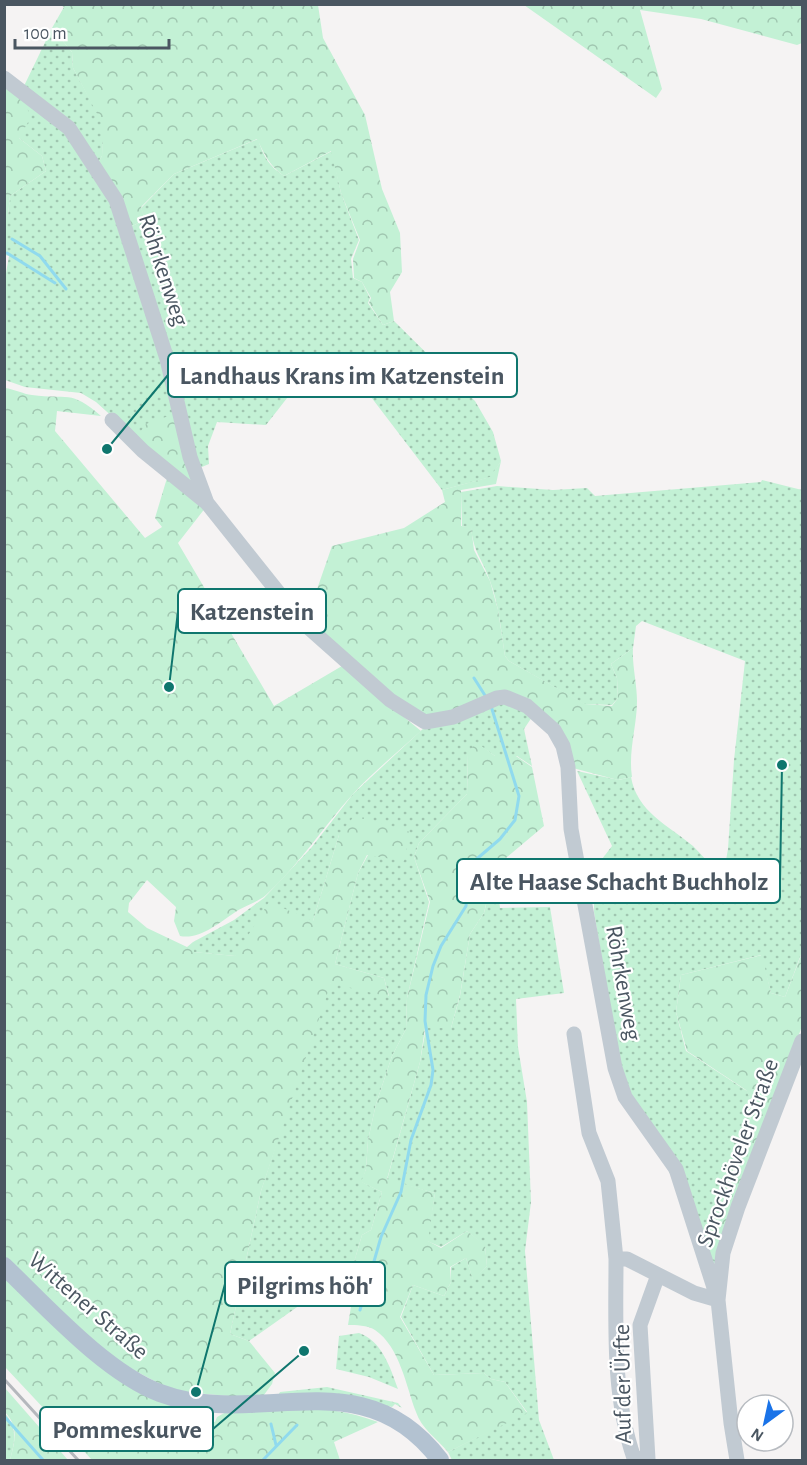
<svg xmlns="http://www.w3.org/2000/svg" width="807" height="1465" viewBox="0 0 807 1465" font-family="'Alegreya Sans',sans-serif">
<defs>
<pattern id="grass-dots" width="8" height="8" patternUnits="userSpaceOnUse" patternTransform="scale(1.5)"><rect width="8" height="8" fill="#c3f1d5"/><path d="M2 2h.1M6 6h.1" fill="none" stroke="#a0c6b0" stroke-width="1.8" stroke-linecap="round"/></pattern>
<pattern id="forest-crowns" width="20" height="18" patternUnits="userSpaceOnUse" patternTransform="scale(1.5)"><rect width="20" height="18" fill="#c3f1d5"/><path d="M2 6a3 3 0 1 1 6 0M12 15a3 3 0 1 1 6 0" fill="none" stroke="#a0c6b0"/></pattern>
</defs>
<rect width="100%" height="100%" fill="#f5f3f3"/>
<path fill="url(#grass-dots)" d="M 52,28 L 72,52 L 73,68 L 104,125 L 102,156 L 97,164 L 112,201 L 177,413 L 136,438 L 96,402 L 81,393 L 25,387 L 5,380 L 4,285 L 9,256 L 5,255 L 5,216 L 8,216 L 10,196 L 46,171 L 42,156 L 19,138 L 24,86 Z
M 258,139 C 263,156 269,166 284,176 L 332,151 L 341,193 L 359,240 L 351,259 L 353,278 L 362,282 L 370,298 L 368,303 L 383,325 L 394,321 L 475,401 L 493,432 L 501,461 L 491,477 L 442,490 L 342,359 L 327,354 L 305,375 L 266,425 L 217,422 L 208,446 L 209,464 L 197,469 L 130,227 L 145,220 L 141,208 L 174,174 Z
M 762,480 L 802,490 L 802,952 L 785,997 L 771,993 L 761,955 L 681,975 L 676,1012 L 686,1051 L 747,1091 L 754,1107 C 739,1149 727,1192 712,1234 L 700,1231 L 629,1095 L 617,1049 L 594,912 L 594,877 L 599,863 L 612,846 L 577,771 L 619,780 L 631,777 C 637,812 668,825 693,846 C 703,856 712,867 723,877 L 728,849 L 734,760 L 745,661 L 642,621 L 636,626 L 633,648 L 611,664 L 617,678 L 618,698 L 612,705 L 584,704 L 509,661 L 505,656 C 501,631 499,605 490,581 C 482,558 474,554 471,528 L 462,526 L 461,492 L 497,486 L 553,490 L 587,488 L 595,496 L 761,482 Z
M 501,701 L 534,714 L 524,729 L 532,766 L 517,756 L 495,756 L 476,743 L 468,754 L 467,794 L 419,843 L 414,857 L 429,902 L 407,998 L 406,1029 L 392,1056 L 376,1104 L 368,1140 L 366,1169 L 362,1182 L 382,1192 L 371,1230 L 362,1235 L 349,1279 L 322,1267 L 300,1305 L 249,1341 L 230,1334 L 261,1191 L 324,997 L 331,982 L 389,996 L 384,978 L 335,964 L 358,873 L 368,855 L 339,835 L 313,921 L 235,956 L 193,952 L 193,942 L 234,920 L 264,898 L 311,848 L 353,794 L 426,726 Z
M 495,868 L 500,908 L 550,907 L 564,993 L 516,999 L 518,1047 L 527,1102 L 531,1202 L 525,1251 L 539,1420 L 554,1460 L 452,1460 L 448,1452 L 527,1412 L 505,1382 L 491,1379 L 484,1373 L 434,1375 L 401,1317 L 413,1285 L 444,1296 L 451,1282 L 451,1267 L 466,1258 L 473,1279 L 487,1266 L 485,1246 L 467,1231 L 441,1247 L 427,1241 L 435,1193 L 387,1180 L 420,1062 L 426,1028 L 451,1028 L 460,996 L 470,934 L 484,913 Z
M 359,1333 C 382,1341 390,1367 398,1389 L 369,1377 L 336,1369 L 339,1336 Z
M 327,1387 L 398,1403 L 402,1408 L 395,1404 L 392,1407 L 342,1395 L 278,1396 L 280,1392 Z
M 4,1412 C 18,1428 15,1441 10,1460 L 5,1460 Z"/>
<path fill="url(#forest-crowns)" d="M 60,5 L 318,5 L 323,38 L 365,115 L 382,189 L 400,233 L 402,272 L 390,292 L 394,321 L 383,325 L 369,303 L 371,298 L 362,282 L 354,278 L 353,259 L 360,240 L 341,193 L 331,151 L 284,176 C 269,165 265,155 257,139 L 174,174 L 141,207 L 145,220 L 130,227 L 97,164 L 102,156 L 103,125 L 73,68 L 72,52 L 52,28 L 64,7 Z
M 524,5 L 802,5 L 802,43 L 797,45 L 701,19 L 640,10 L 662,89 L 656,98 Z
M 4,83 L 21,95 L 31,117 L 19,138 L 42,156 L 46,171 L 10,196 L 8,216 L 4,216 Z
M 5,388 C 14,389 23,394 32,395 C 68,400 70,389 101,416 L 57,411 L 55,431 L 145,538 L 162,527 L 155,518 L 167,478 L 136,438 L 146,424 L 177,413 L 206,507 L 178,543 L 274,706 L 342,666 L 421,731 C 398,752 374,771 353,794 C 323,827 299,865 266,895 C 257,903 243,906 234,913 C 219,923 199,940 180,936 L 174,921 L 176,907 L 147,880 L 129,903 L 128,912 L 147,928 L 187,947 L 193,942 L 194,952 L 235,956 L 269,902 L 313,921 L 339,835 L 355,815 L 410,832 L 404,861 L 367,855 L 358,873 L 335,964 L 384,978 L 389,997 L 331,983 L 261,1191 L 230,1334 L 249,1341 L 275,1373 L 272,1384 L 261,1399 L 173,1391 L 115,1360 L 5,1259 Z
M 501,461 L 496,484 L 461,490 L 461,526 L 471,527 L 474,550 L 490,581 L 498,610 L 505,656 L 509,661 L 585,704 L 612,706 L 618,698 L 617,678 L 611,664 L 633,648 C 632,666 637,683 637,701 C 637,726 628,751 632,777 L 618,780 L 569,767 L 566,746 L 512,697 L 425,721 L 306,621 L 332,546 L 404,528 L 445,502 L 442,490 L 490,477 Z
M 476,742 L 495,756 L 516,756 L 532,767 L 544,826 L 494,868 L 484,913 L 470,934 L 460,995 L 451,1028 L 425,1028 L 420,1062 L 387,1179 L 435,1193 L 428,1241 L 441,1248 L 467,1231 L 485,1245 L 487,1266 L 473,1280 L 466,1258 L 450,1267 L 451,1282 L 444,1296 L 413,1285 L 400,1317 L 434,1375 L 484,1373 L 491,1379 L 505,1382 L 527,1413 L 448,1452 C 437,1439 421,1428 416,1412 C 406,1386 400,1347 375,1330 C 367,1325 356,1325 348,1325 L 355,1282 L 349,1279 L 362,1235 L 371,1230 L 382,1192 L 361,1182 L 366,1169 L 368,1140 L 376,1104 L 392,1056 L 406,1029 L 407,998 L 430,902 L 414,857 L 419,843 L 467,794 L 468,753 Z
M 802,953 L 802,1026 L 716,1264 L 708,1261 L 700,1231 L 712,1234 L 735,1173 L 754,1106 L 746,1090 L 687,1051 L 676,1012 L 681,975 L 762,955 L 771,993 L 785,997 Z
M 4,1274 L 158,1397 L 173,1406 L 206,1416 L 207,1421 L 215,1422 L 217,1417 L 228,1411 C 285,1408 323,1402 378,1422 L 334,1442 L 340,1460 L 92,1460 L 5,1367 Z
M 5,1388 L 68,1460 L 10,1460 C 15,1441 19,1427 5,1412 Z"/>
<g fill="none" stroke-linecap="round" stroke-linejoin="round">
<path stroke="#90daee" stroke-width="3" d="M 12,239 L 40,256 L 66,289
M 7,253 L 55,283
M 474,678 L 486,697
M 360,1310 L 381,1237 L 401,1192 L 411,1140 L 431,1085 L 433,1070 L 425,1021 L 426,995 L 433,966 L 441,946 L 466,906 L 468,873 L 472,863 L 500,839 L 515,820 L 519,796 L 491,706
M 4,1416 L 43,1460
M 271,1424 L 276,1445
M 263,1460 L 297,1425"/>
<path stroke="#c1cad2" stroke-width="15" d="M 4,78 L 69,128 L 116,200 L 167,359 L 190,457 L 207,503 L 301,621 L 390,700 L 425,722 L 453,717 L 497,698 L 505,697 L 527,706 L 554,730 L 563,746 L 568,767 L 571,829 L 615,1068 L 625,1097 L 676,1169 L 718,1300
M 112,420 L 143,451 L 207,503
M 574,1034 L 589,1133 L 608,1181 L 616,1259
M 658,1275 L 640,1325 L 648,1459 L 634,1458 C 612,1395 616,1325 616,1259 L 627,1259 L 694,1293 L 718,1300
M 737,1460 L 731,1423 L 718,1300 L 723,1253 L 738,1207 L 802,1041"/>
<path stroke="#b3c2d1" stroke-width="18" d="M 4,1266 C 47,1307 105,1372 160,1393 C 258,1430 362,1356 440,1460"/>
<path stroke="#b5b8bd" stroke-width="3" d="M 4,1379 L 78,1460"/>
</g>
<g text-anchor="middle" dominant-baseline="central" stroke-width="4.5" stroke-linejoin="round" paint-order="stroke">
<g font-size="24" fill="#4a5661" stroke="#fff">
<text transform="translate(163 270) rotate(72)">Röhrkenweg</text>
<text transform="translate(623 983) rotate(80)">Röhrkenweg</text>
<text transform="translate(738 1153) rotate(-70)">Sprockhöveler Straße</text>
<text transform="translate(88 1306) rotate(41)">Wittener Straße</text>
<text transform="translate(623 1384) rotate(-91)">Auf der Ürfte</text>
</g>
</g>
<path fill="none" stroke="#0f766e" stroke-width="2" d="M107 449L168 375M169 687L178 611M782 765L780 881M196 1392L225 1284M304 1351L213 1429"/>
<g fill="#0f766e" stroke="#fff" stroke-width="2">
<circle cx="107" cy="449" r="6"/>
<circle cx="169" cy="687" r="6"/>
<circle cx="782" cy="765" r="6"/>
<circle cx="196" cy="1392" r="6"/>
<circle cx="304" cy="1351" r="6"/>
</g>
<g fill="#fff" stroke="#0f766e" stroke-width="2">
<rect x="168" y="353" width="349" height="44" rx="6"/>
<rect x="178" y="589" width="148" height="44" rx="6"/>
<rect x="457" y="859" width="323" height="44" rx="6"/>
<rect x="225" y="1262" width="160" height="44" rx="6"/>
<rect x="40" y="1407" width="173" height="44" rx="6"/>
</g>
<g font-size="26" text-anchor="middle" font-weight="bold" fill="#4a5661">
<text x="342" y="384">Landhaus Krans im Katzenstein</text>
<text x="252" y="620">Katzenstein</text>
<text x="619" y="890">Alte Haase Schacht Buchholz</text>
<text x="305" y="1294">Pilgrims höh'</text>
<text x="127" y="1438">Pommeskurve</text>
</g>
<rect width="807" height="1465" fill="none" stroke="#4a5661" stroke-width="12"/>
<g transform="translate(765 1423) rotate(213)"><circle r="28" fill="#ffffff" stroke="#b7bbc0" stroke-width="1.5"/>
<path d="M0-4.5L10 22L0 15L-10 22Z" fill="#1a73e8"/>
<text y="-9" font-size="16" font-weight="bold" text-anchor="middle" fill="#4a5661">N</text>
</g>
<path d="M15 39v9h154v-9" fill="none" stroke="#4a5661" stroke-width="3"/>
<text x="24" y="39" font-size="18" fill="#4a5661" stroke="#ffffff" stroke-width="4.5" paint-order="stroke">100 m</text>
</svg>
